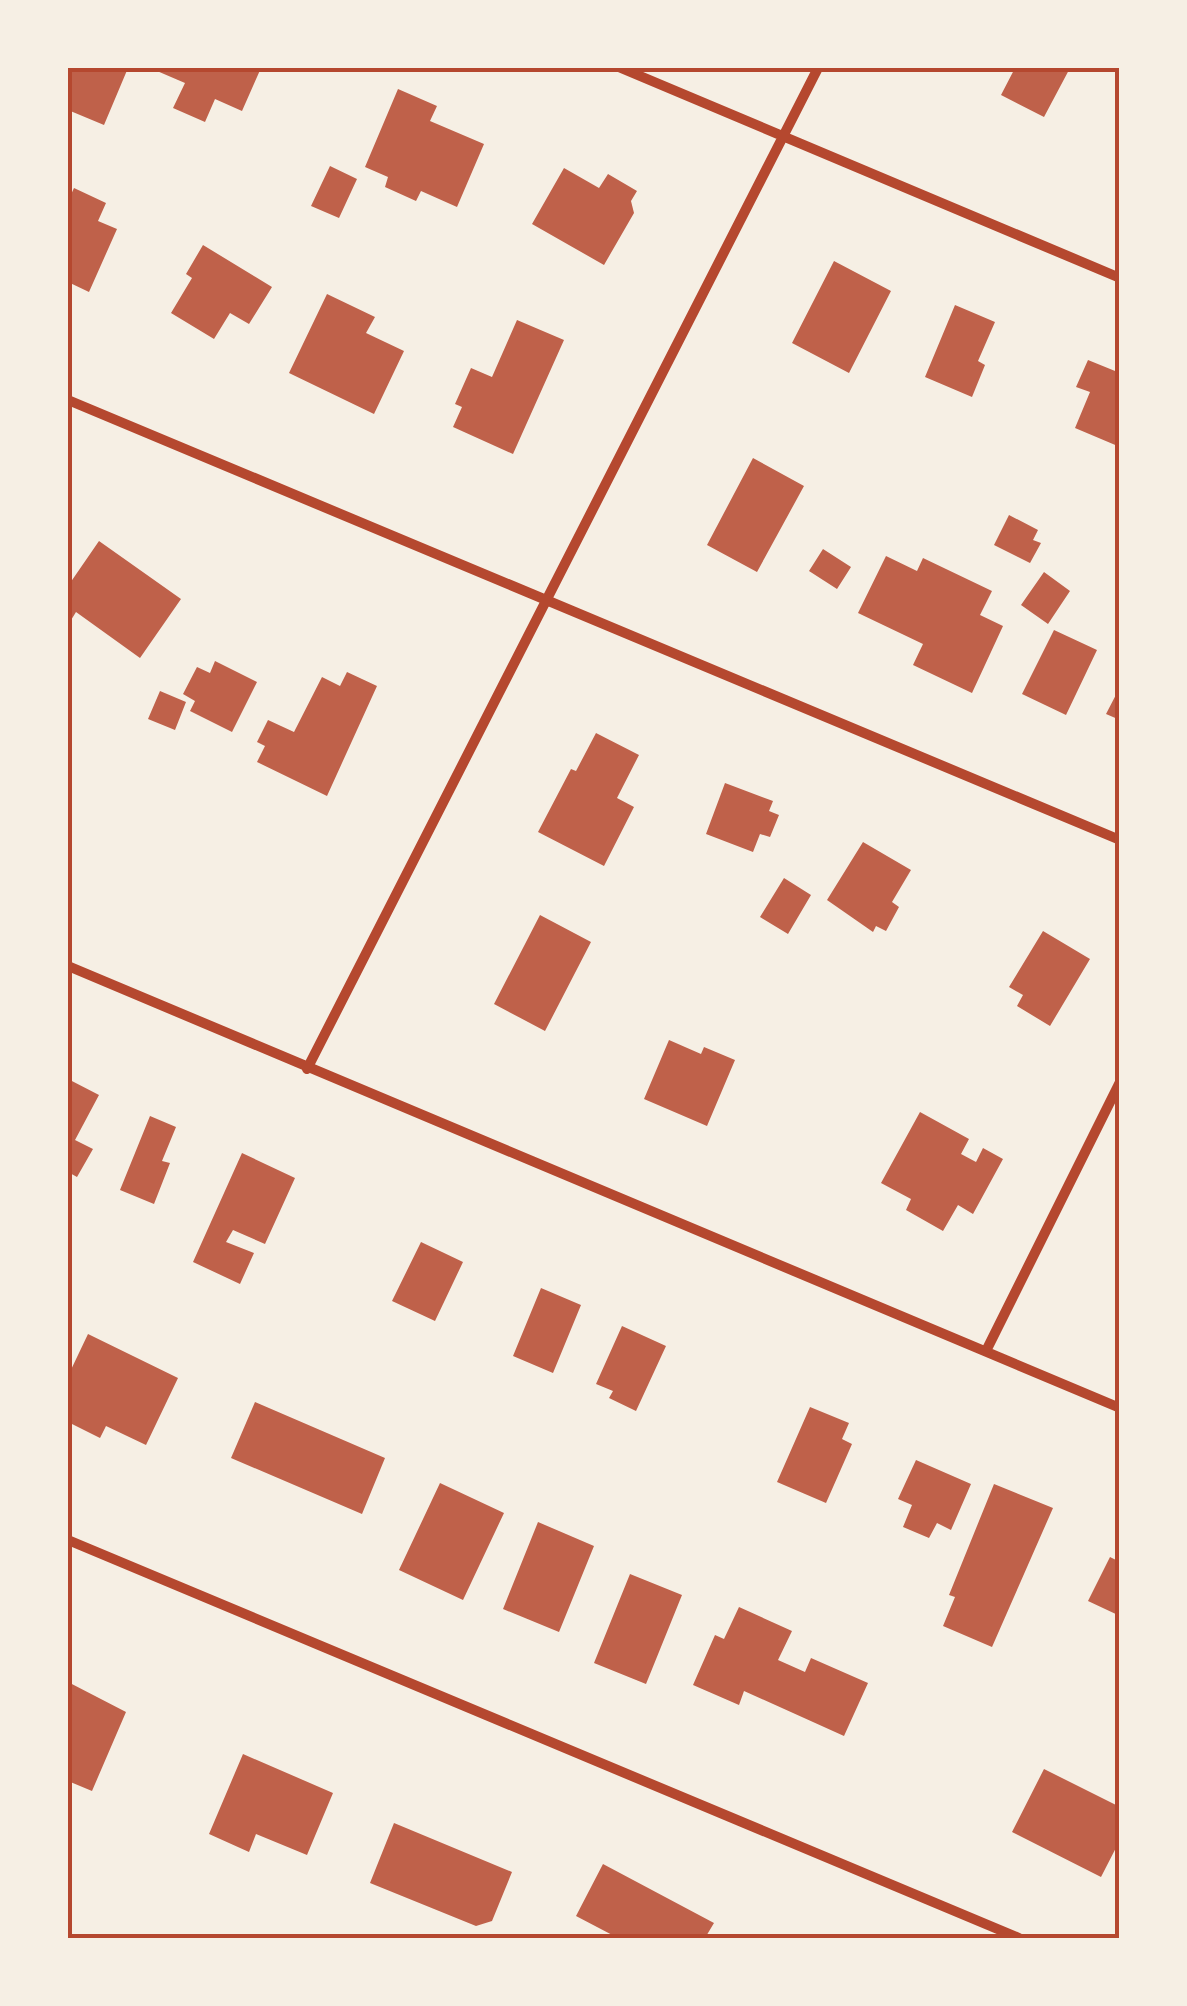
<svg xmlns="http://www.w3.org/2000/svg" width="1187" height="2006" viewBox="0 0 1187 2006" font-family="Roboto,sans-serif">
<rect width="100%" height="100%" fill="#f6efe4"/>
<path fill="#bf614a" d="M 69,68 L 128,68 L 104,125 L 68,110 Z
M 150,68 L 261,68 L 242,111 L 215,99 L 205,122 L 173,108 L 185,83 Z
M 1015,68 L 1070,68 L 1044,117 L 1001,95 Z
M 398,89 L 437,106 L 430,121 L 484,144 L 457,207 L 421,191 L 416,201 L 385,187 L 388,177 L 365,167 Z
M 330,166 L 357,179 L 339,218 L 311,206 Z
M 564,168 L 599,188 L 608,174 L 637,191 L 631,201 L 634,213 L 604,265 L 532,224 Z
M 74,188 L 106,203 L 98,221 L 117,229 L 89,292 L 68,282 L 68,201 Z
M 203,245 L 272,287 L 249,324 L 230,313 L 214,339 L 171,313 L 192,278 L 186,274 Z
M 834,261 L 891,291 L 849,373 L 792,343 Z
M 327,294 L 375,317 L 366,333 L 404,351 L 374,414 L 289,373 Z
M 955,305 L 995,322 L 978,361 L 985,365 L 972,397 L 925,377 Z
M 517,320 L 564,340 L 513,454 L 453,427 L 462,407 L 455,404 L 471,368 L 492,377 Z
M 1088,360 L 1120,373 L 1120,447 L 1075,428 L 1090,392 L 1076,387 Z
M 753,458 L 804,486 L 757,572 L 707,545 Z
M 1009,515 L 1038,530 L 1033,540 L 1041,543 L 1030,563 L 994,545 Z
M 99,541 L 181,599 L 140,658 L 76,612 L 68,625 L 68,586 Z
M 823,549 L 851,567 L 837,589 L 809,571 Z
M 886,556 L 917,571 L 923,558 L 992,591 L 980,615 L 1003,626 L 972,693 L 913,665 L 923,644 L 858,613 Z
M 1044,572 L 1070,591 L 1048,624 L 1021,605 Z
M 1054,630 L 1097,650 L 1066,715 L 1022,694 Z
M 215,661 L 257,682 L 232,732 L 190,711 L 195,701 L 183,694 L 197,667 L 210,673 Z
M 347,672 L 377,686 L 327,796 L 257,762 L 265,746 L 257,742 L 268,720 L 294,732 L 322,677 L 340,686 Z
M 1120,687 L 1120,720 L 1106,714 Z
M 160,691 L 186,702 L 175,730 L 148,719 Z
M 596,733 L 639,755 L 617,798 L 634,807 L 604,866 L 538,832 L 571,769 L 576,771 Z
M 725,783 L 773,801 L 769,811 L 779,815 L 770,837 L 760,834 L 753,852 L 706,834 Z
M 863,842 L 911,870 L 892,902 L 899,907 L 886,931 L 876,926 L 873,932 L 827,900 Z
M 784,878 L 811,895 L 788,934 L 760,917 Z
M 540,915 L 591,942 L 545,1031 L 494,1004 Z
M 1043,931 L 1090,959 L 1050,1026 L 1017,1006 L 1023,995 L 1009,987 Z
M 669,1040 L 701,1054 L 704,1047 L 735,1060 L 707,1126 L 644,1099 Z
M 68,1079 L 99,1095 L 75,1140 L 93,1149 L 77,1177 L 68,1172 Z
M 920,1112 L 969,1139 L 961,1154 L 976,1162 L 983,1148 L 1003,1159 L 973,1214 L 958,1205 L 943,1231 L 906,1210 L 911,1199 L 881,1183 Z
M 150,1116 L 176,1127 L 162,1161 L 170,1163 L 154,1204 L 120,1190 Z
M 242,1153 L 295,1178 L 265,1244 L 233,1230 L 226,1242 L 254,1253 L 240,1284 L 193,1262 Z
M 421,1242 L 463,1262 L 435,1321 L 392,1301 Z
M 541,1288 L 581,1305 L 553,1373 L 513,1356 Z
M 622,1326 L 666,1346 L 636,1411 L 609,1398 L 613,1391 L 596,1384 Z
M 88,1334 L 178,1378 L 146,1445 L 106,1426 L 100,1438 L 68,1422 L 68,1376 Z
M 255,1402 L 385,1458 L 362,1514 L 231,1458 Z
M 810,1407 L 849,1423 L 842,1439 L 852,1444 L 826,1503 L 777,1482 Z
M 916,1460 L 971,1484 L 951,1530 L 937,1523 L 929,1538 L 903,1527 L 912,1505 L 898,1499 Z
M 440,1483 L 504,1513 L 463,1600 L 399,1570 Z
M 994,1484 L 1053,1508 L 992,1647 L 943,1626 L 955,1597 L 949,1595 Z
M 538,1522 L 594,1546 L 559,1632 L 503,1609 Z
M 1110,1557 L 1120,1562 L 1120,1616 L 1088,1601 Z
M 630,1574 L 682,1595 L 646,1684 L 594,1663 Z
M 739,1607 L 792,1631 L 778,1660 L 805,1672 L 811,1658 L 868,1683 L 844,1736 L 744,1691 L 739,1705 L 693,1685 L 715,1635 L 724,1639 Z
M 68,1682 L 126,1712 L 92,1791 L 68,1781 Z
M 243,1754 L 333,1793 L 307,1855 L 256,1834 L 249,1852 L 209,1834 Z
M 1044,1769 L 1120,1807 L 1120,1840 L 1101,1877 L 1012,1832 Z
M 394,1823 L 512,1872 L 492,1921 L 476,1926 L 370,1883 Z
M 603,1864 L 714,1923 L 705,1938 L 618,1938 L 576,1916 Z"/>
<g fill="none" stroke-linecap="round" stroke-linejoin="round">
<path stroke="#b5482f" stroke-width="10" d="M 621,68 L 1120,278
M 68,400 L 1120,840
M 68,966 L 1120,1408
M 307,1069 L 818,68
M 986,1351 L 1120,1082
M 68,1540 L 1019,1938"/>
</g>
<rect width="1187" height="2006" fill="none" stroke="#f6efe4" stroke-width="140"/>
<rect x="70" y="70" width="1047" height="1866" fill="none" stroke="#b5482f" stroke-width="4"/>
</svg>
